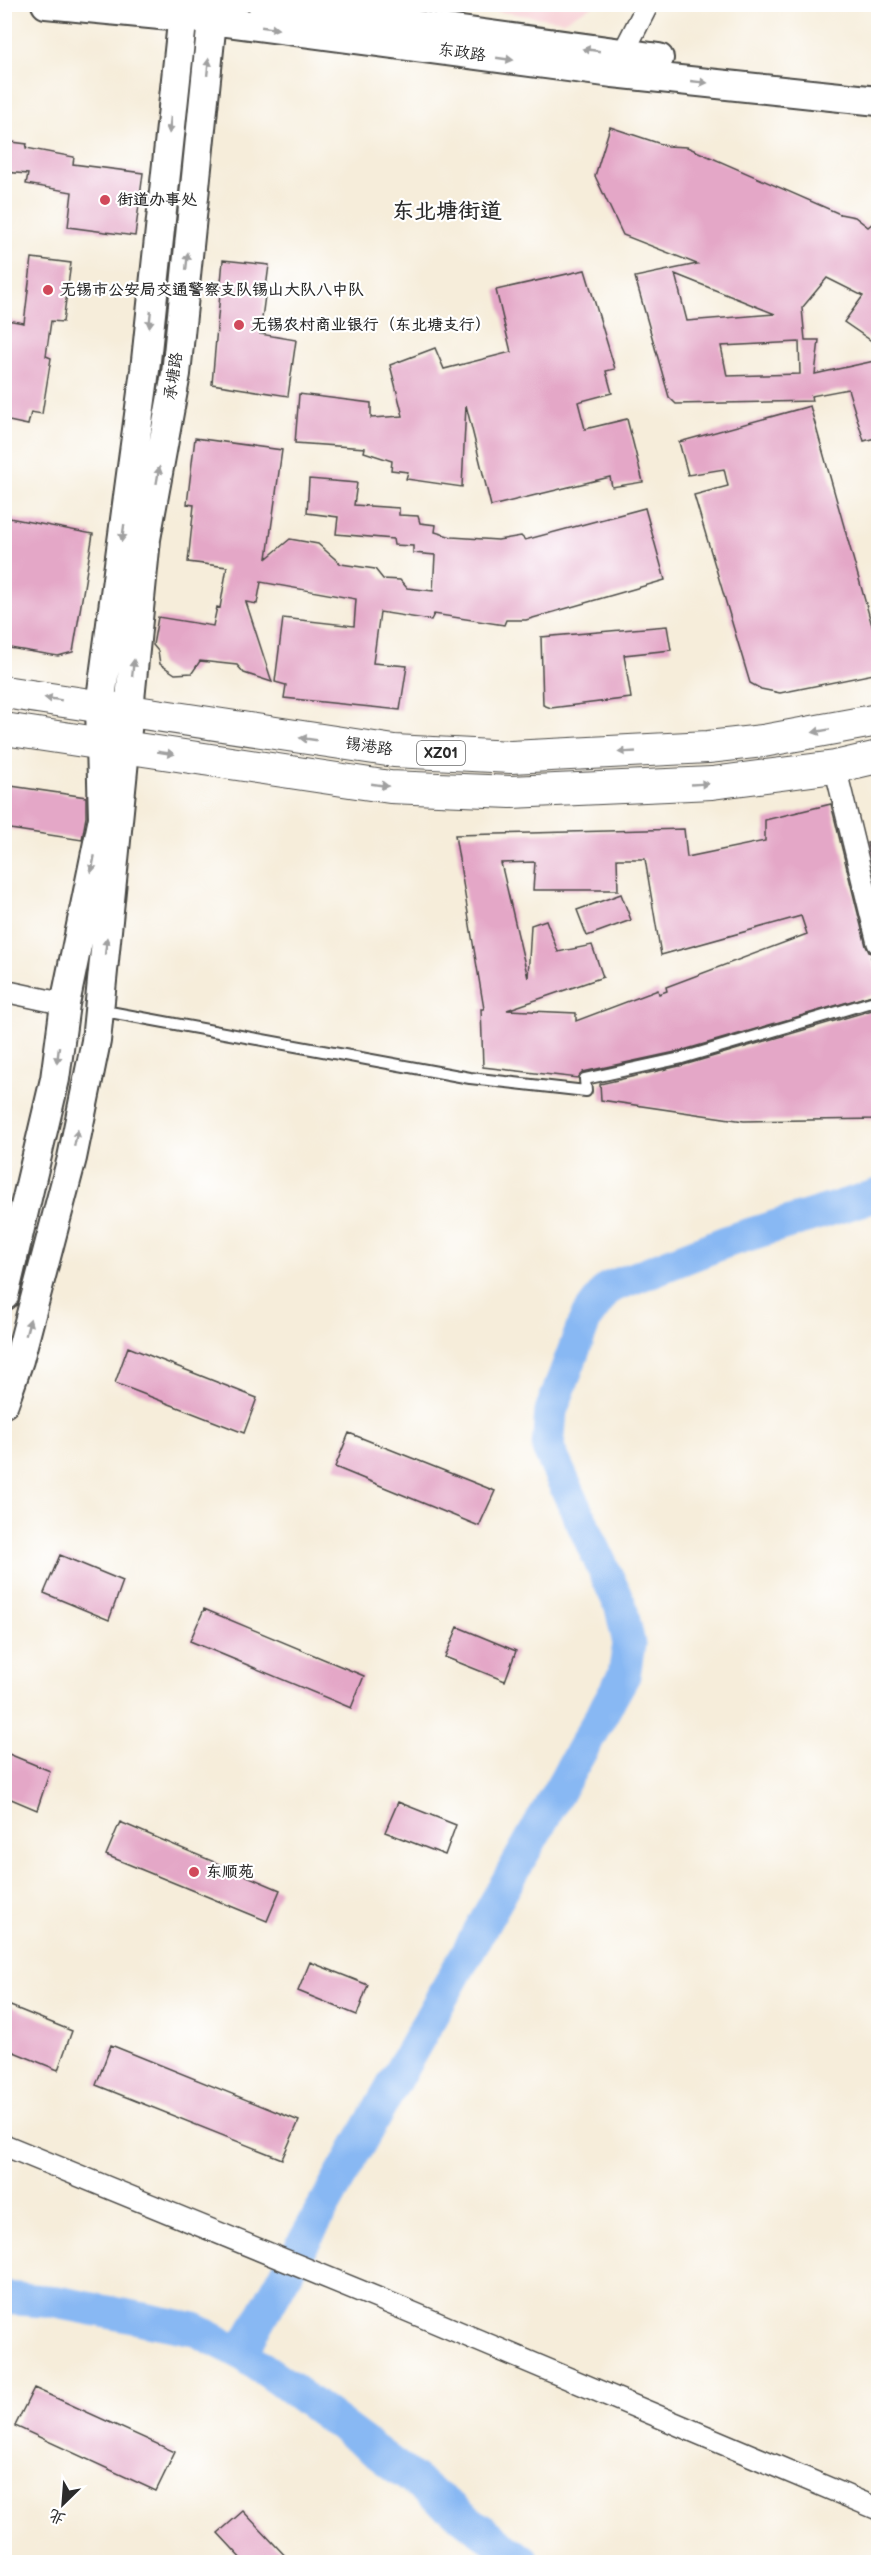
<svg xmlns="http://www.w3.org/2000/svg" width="883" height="2567" viewBox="0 0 883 2567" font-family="'Balsamiq Sans','LXGW WenKai TC',sans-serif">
<rect width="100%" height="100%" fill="#fff"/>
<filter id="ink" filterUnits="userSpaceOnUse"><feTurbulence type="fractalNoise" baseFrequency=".0167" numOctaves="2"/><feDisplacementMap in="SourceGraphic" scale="12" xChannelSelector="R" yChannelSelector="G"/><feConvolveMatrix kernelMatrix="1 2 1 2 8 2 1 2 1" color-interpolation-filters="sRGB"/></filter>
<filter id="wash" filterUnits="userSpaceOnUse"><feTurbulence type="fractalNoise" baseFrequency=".008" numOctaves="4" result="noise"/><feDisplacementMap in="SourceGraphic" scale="24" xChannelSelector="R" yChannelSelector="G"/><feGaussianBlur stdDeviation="1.35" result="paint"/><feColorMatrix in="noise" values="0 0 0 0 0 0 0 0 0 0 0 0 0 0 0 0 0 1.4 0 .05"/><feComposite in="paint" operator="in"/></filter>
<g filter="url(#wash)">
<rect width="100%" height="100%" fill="#f6edda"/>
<path fill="#f7cfd4" d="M 452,5 L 595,5 L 563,21 Z"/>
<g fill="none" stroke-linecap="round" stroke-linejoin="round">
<path stroke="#88b8f3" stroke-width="33" d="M 4,2298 L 57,2302 L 194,2329 L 241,2353 L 281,2381 L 524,2562
M 241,2353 L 624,1675 L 629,1644 L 621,1607 L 548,1448 L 551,1411 L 586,1318 L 608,1288 L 728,1241 L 878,1195"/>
</g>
<g id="blocks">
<path fill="#e4a7c7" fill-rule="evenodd" d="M 610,127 L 667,146 L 687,147 L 840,214 L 855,217 L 868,227 L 879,218 L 879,346 L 844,322 L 863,296 L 827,278 L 802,308 L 805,340 L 819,340 L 815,374 L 879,360 L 879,437 L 864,441 L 848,389 L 811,396 L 812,401 L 676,404 L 669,397 L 635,277 L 697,264 L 623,235 L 595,176 ZM 675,274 L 775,314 L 687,321 ZM 799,342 L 800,374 L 727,376 L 721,346 Z
M 4,141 L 27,144 L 26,148 L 74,157 L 73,164 L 143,173 L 135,236 L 68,227 L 72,192 L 26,184 L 28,174 L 4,172 Z
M 32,258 L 71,263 L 63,322 L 51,321 L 46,356 L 51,358 L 42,414 L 31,412 L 28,425 L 4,420 L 4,341 L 7,320 L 24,323 Z
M 223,260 L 269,265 L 260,334 L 296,340 L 288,396 L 212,384 Z
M 585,270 L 615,369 L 606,371 L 612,393 L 578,402 L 585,429 L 627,419 L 643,482 L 612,487 L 610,477 L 491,506 L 466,405 L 462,487 L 406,479 L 408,472 L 391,470 L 392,461 L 364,452 L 365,448 L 295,443 L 299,394 L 371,403 L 371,418 L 403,416 L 390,365 L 435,348 L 444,369 L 511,352 L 496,290 Z
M 810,406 L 873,629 L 879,628 L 879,673 L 780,693 L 761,689 L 750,683 L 694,495 L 728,486 L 724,469 L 688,475 L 679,442 Z
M 195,438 L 282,450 L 267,558 L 290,539 L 318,544 L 341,564 L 375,569 L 383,579 L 400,580 L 407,588 L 433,591 L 435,555 L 413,553 L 413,546 L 394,545 L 393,539 L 336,534 L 338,517 L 307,513 L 309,479 L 357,483 L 354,505 L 399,508 L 399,515 L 418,516 L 420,523 L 436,525 L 435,532 L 452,537 L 498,540 L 521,536 L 525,540 L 645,508 L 665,580 L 526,620 L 506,620 L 504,625 L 434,614 L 431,620 L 380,612 L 373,663 L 407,666 L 400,710 L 284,698 L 286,685 L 275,682 L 283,618 L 354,626 L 356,599 L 261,582 L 257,604 L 246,602 L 272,682 L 244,673 L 237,665 L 200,661 L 192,673 L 175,674 L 160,664 L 158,651 L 153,645 L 158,617 L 213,626 L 217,607 L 220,608 L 227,567 L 188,562 L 194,505 L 187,504 Z
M 4,517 L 93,534 L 73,652 L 58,656 L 4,647 Z
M 667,626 L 671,650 L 624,655 L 631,698 L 551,708 L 543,705 L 541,637 Z
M 4,785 L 86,797 L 86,817 L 82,840 L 4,828 Z
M 831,804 L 866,946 L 869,952 L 879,955 L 871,957 L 879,978 L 879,993 L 680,1051 L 583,1072 L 578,1078 L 483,1067 L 481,1009 L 484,1009 L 455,835 L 684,829 L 687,857 L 765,841 L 765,820 ZM 617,859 L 645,859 L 661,955 L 801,916 L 807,934 L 666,987 L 667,991 L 659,994 L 658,990 L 576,1021 L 576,1013 L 507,1010 L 603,977 L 592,945 L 558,952 L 546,920 L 531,925 L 528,978 L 501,863 L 535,862 L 533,890 L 618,890 Z
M 879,840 L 879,891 L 867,843 Z
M 621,894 L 631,920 L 587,936 L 577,910 Z
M 879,1008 L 879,1119 L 744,1121 L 601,1100 L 600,1084 L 684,1065 Z
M 128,1347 L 257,1398 L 244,1433 L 115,1383 Z
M 349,1433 L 495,1491 L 479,1526 L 335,1467 Z
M 60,1555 L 123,1581 L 109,1620 L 44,1593 Z
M 204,1609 L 364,1676 L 351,1708 L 190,1641 Z
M 458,1627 L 516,1651 L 505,1681 L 445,1657 Z
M 4,1752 L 50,1771 L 37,1810 L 4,1796 Z
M 398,1802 L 456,1825 L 445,1855 L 385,1832 Z
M 120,1822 L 280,1890 L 267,1921 L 106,1855 Z
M 310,1962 L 368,1985 L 357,2015 L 298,1991 Z
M 8,2005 L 72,2031 L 58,2070 L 4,2048 L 4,2014 Z
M 111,2045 L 299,2121 L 282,2159 L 96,2085 Z
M 34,2388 L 175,2452 L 156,2491 L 15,2426 Z
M 243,2511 L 291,2562 L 245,2562 L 218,2533 Z"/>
</g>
</g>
<g filter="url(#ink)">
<use href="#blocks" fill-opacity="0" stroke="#494845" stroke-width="1.5"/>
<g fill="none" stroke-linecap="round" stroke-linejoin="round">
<defs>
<path id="lane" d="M 99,1010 L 470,1078 L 586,1091 L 585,1079 L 682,1058 L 878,1000"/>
<path id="street" d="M 617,65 L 648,4
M 835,767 L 878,943
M 4,991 L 65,1004
M 4,2145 L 399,2307 L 878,2509"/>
<path id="secondary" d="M 46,4 L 212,20 L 613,73 L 878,101
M 262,4 L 659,58
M 4,1296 L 55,1079 L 65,1004 L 103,818 L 100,706 L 145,370 L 184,4
M 4,1403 L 19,1360 L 72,1158 L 96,1041 L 146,539 L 176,374 L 212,20 L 212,4"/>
<path id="primary" d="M 4,692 L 394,751 L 511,757 L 708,747 L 763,741 L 878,720
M 4,729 L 390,787 L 511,792 L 712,783 L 835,767 L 878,757"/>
</defs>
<use href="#lane" stroke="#494845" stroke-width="14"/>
<use href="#street" stroke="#494845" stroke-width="24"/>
<use href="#secondary" stroke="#494845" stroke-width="32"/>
<use href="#primary" stroke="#494845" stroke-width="34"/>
<use href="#lane" stroke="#fff" stroke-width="10"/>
<use href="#street" stroke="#fff" stroke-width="21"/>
<use href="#secondary" stroke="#fff" stroke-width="28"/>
<use href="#primary" stroke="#fff" stroke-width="32"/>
</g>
<defs><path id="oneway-solid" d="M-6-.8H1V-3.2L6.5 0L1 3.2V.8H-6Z" transform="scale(1.5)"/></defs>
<g fill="#a0a0a0">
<use href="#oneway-solid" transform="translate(270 28) rotate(8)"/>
<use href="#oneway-solid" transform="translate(591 50) rotate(-172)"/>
<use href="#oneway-solid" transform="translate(505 59) rotate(8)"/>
<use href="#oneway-solid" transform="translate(208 67) rotate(-84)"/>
<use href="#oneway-solid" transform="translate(699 82) rotate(6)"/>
<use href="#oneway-solid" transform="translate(170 125) rotate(96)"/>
<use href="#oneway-solid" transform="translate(187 261) rotate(-84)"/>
<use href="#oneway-solid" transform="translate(150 319) rotate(96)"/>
<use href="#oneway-solid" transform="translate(158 475) rotate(-80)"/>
<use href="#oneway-solid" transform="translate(123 533) rotate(98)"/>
<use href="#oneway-solid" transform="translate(133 668) rotate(-84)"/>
<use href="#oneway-solid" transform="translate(53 699) rotate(-171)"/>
<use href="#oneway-solid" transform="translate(821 731) rotate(170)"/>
<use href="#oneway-solid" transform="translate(308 739) rotate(-172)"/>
<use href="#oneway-solid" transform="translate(627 752) rotate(177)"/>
<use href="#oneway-solid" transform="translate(166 753) rotate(9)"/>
<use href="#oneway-solid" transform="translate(700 784) rotate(-3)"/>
<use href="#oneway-solid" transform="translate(380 785) rotate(8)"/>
<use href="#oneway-solid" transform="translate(93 864) rotate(101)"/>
<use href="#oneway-solid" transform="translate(106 946) rotate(-84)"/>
<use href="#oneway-solid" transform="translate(58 1055) rotate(97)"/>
<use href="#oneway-solid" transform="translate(76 1138) rotate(-78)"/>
<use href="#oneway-solid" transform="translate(28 1327) rotate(-75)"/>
</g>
</g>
<g fill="#d1495b" stroke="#fff" stroke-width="2">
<circle cx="105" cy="200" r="6"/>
<circle cx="48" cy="290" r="6"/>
<circle cx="239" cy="325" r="6"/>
<circle cx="194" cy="1872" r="6"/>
</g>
<g text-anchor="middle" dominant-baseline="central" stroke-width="4.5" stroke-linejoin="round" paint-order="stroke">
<rect fill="#fff" stroke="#6b6b6b" stroke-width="1.5" x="417" y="741" width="48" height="24" rx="4.5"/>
<g font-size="15" font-weight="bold" fill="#2b2b2b">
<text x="441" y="753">XZ01</text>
</g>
<g font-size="16" fill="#2b2b2b" stroke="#fff">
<text transform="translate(462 53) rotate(8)">东政路</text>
<text transform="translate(174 376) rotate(-82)">承塘路</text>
<text transform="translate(369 747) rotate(8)">锡港路</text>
</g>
<g font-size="16" font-weight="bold" fill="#2b2b2b" stroke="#fff" text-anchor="start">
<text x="117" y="200">街道办事处</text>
<text x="60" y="290">无锡市公安局交通警察支队锡山大队八中队</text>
<text x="251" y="325">无锡农村商业银行（东北塘支行）</text>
<text x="206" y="1872">东顺苑</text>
</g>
<g font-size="22" font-weight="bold" fill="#2b2b2b" stroke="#fff">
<text x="447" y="211">东北塘街道</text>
</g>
</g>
<rect width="883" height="2567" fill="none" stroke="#fff" stroke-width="24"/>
<g transform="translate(63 2504) rotate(205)" stroke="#ffffff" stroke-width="4.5" paint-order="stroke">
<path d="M0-4.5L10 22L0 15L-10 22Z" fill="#2b2b2b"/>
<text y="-9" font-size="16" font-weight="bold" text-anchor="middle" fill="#2b2b2b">北</text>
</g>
</svg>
